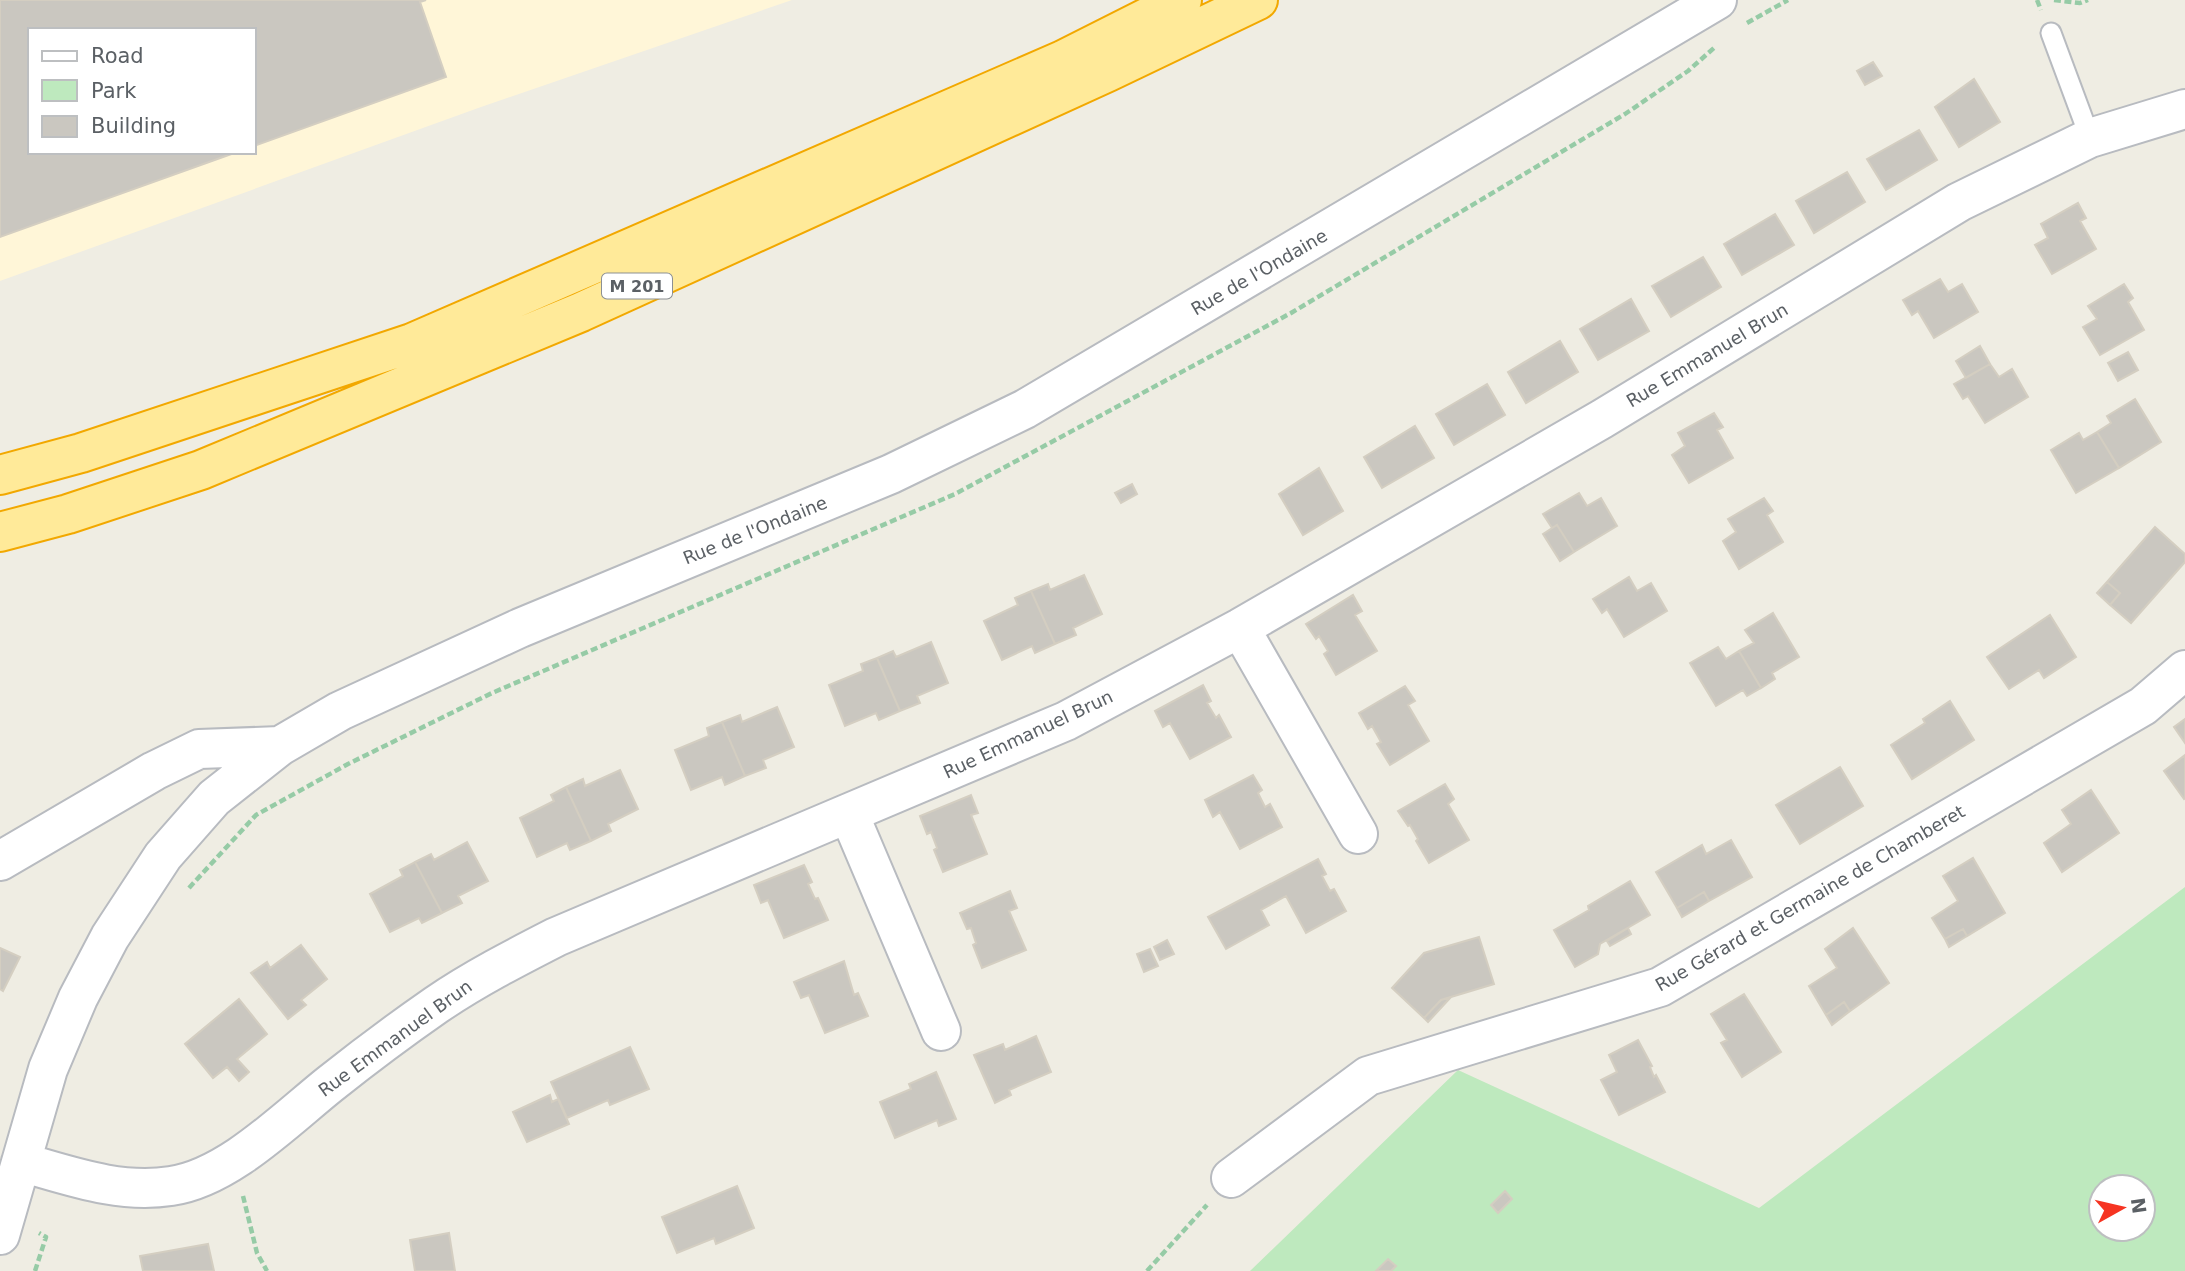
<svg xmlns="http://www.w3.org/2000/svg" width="2185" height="1271" viewBox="0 0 2185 1271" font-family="'DejaVu Sans',sans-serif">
<rect width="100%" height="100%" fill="#efede3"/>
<path fill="#fff6d8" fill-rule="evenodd" d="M 0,0 L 792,0 L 481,107 L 0,281 ZM 30,30 L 254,30 L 254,152 L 30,152 Z"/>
<path fill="#bee9be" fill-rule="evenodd" d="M 2185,887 L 2185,1271 L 1250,1271 L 1458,1070 L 1759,1208 ZM 2101,1187 L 2143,1187 L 2143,1229 L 2101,1229 Z"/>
<path fill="#cac7c0" stroke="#d4cec1" stroke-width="2" d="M 0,0 L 426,0 L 420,2 L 446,77 L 254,146 L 254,30 L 30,30 L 30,152 L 237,152 L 0,237 Z
M 1873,62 L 1882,76 L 1865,85 L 1857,71 Z
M 1974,79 L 2000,122 L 1959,147 L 1935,107 Z
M 1919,130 L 1937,160 L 1886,190 L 1867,159 Z
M 1847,172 L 1865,202 L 1814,233 L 1796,201 Z
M 2078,203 L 2086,218 L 2080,221 L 2096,249 L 2052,274 L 2035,245 L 2048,238 L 2041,224 Z
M 1775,214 L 1794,245 L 1742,275 L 1724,244 Z
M 1703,257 L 1721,287 L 1671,317 L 1652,286 Z
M 1940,279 L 1948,292 L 1962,284 L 1978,312 L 1934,338 L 1918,311 L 1912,315 L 1903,300 Z
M 2124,284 L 2133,298 L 2128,302 L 2144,330 L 2100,355 L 2083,327 L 2097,319 L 2088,306 Z
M 1631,299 L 1649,331 L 1598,360 L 1580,329 Z
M 1560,341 L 1578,372 L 1526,403 L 1508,372 Z
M 1980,346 L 1990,364 L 1966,378 L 1956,361 Z
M 2128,352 L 2138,370 L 2118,381 L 2108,363 Z
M 1990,364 L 1999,377 L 2012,369 L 2028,397 L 1985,423 L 1968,396 L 1963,399 L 1954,384 Z
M 1487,384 L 1505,415 L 1454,445 L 1436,414 Z
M 2135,399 L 2161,442 L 2119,468 L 2097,432 L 2111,423 L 2107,416 Z
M 1714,413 L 1723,427 L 1717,430 L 1733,458 L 1689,483 L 1672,455 L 1685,446 L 1678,433 Z
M 1415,426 L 1434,458 L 1382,488 L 1364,457 Z
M 2097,432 L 2119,468 L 2076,493 L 2051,450 L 2079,433 L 2083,440 Z
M 1319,468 L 1343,511 L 1303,535 L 1279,494 Z
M 1132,484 L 1137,494 L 1121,503 L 1115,493 Z
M 1579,493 L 1587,506 L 1601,498 L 1617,526 L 1574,552 L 1557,525 L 1552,528 L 1543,514 Z
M 1764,498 L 1773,511 L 1767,515 L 1783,542 L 1739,569 L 1723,541 L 1736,532 L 1728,519 Z
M 1557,525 L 1574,552 L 1560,561 L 1543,534 Z
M 2155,527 L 2185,554 L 2185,562 L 2131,623 L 2110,605 L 2120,593 L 2107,582 Z
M 1084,575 L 1102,614 L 1073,628 L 1076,635 L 1055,644 L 1031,591 L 1048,584 L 1050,590 Z
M 1629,577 L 1637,591 L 1651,583 L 1667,611 L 1624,637 L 1607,609 L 1602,613 L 1593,599 Z
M 2107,582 L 2120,593 L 2110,605 L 2097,593 Z
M 1031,591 L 1055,644 L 1035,653 L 1032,646 L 1002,660 L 984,621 L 1018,605 L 1015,598 Z
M 1353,595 L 1362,611 L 1355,615 L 1377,651 L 1336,675 L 1324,654 L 1328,651 L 1319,636 L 1316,639 L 1306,624 Z
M 1773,613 L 1799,657 L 1772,673 L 1775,679 L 1761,688 L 1739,651 L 1754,643 L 1745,630 Z
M 2050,615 L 2076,657 L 2044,678 L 2039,670 L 2009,689 L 1987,657 Z
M 931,642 L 948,683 L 917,696 L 920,703 L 900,711 L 877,658 L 893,651 L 896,657 Z
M 1718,647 L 1726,659 L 1739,651 L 1761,688 L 1747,696 L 1743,690 L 1716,706 L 1690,663 Z
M 877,658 L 900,711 L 879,720 L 876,713 L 845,726 L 829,685 L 863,671 L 861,664 Z
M 1203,685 L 1211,701 L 1207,703 L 1216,718 L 1219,715 L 1231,737 L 1190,759 L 1170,723 L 1163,727 L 1155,711 Z
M 1405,686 L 1415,701 L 1408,705 L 1429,741 L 1390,765 L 1377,744 L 1381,742 L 1372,726 L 1368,729 L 1359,713 Z
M 1950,701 L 1974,740 L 1912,779 L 1891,745 L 1925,723 L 1923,719 Z
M 777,707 L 794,747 L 763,760 L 766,768 L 745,776 L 722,722 L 740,715 L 742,722 Z
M 2185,719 L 2185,743 L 2174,727 Z
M 722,722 L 745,776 L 725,785 L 722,777 L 691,790 L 675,750 L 709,736 L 707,728 Z
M 2185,755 L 2185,798 L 2184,799 L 2164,771 Z
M 1840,767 L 1863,806 L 1800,844 L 1776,805 Z
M 620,770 L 638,809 L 608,824 L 611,831 L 591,841 L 566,787 L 583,779 L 585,786 Z
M 1253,775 L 1262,790 L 1258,793 L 1265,807 L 1270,804 L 1282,827 L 1240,849 L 1220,812 L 1213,817 L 1205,800 Z
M 1445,784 L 1454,799 L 1448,804 L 1469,840 L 1429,863 L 1416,841 L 1418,839 L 1410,825 L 1408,826 L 1398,811 Z
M 566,787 L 591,841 L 570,850 L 567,843 L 537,857 L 520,818 L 554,801 L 551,795 Z
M 2091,790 L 2119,833 L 2062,872 L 2044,843 L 2071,824 L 2062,810 Z
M 971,795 L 978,813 L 971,815 L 987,854 L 943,872 L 934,850 L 937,848 L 931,832 L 927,834 L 920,816 Z
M 1731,840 L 1752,877 L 1709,901 L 1704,892 L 1677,908 L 1656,872 L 1702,845 L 1706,854 Z
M 467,842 L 488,881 L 458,896 L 462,903 L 442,913 L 415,862 L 431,854 L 434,860 Z
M 1973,858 L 2005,913 L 1967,936 L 1963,929 L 1945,939 L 1932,918 L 1958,901 L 1943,876 Z
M 1318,859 L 1326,874 L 1322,876 L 1330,891 L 1334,889 L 1346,911 L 1306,933 L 1286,896 L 1261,910 L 1269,925 L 1226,949 L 1208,917 Z
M 415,862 L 442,913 L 422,923 L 419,918 L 390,932 L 370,894 L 403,876 L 400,870 Z
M 804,865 L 812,882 L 808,884 L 815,899 L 818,898 L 828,920 L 784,938 L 768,900 L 761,903 L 754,885 Z
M 1630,881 L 1650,915 L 1600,944 L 1598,954 L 1575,967 L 1554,930 L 1589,910 L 1588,906 Z
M 1010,891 L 1017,908 L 1009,911 L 1026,950 L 982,968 L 973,945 L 976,943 L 971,928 L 967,929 L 960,913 Z
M 1704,892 L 1709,901 L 1682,917 L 1677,908 Z
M 1628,928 L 1631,934 L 1610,946 L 1607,941 Z
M 1853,928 L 1889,983 L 1850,1011 L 1844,1002 L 1826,1015 L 1809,986 L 1837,968 L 1825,949 Z
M 1963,929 L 1967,936 L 1949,947 L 1945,939 Z
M 1479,937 L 1494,984 L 1441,1000 L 1424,1018 L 1392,988 L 1424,953 Z
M 1167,940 L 1174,954 L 1160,960 L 1154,947 Z
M 301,945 L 327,979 L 301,1000 L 306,1005 L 288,1019 L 251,973 L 267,962 L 270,968 Z
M 0,948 L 20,957 L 3,991 L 0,989 Z
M 1150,949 L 1158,966 L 1144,972 L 1137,954 Z
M 844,961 L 854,995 L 858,993 L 868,1016 L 825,1033 L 809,995 L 801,998 L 794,982 Z
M 1744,994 L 1781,1052 L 1742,1077 L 1721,1043 L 1727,1040 L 1711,1014 Z
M 1451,997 L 1428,1022 L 1424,1018 L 1441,1000 Z
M 239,999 L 267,1034 L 237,1059 L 249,1072 L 239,1081 L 227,1067 L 213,1078 L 185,1044 Z
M 1844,1002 L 1850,1011 L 1832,1025 L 1826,1015 Z
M 1036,1036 L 1051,1072 L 1009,1090 L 1011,1095 L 995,1103 L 974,1055 L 1003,1044 L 1005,1050 Z
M 1638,1040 L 1652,1066 L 1650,1067 L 1654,1077 L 1656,1075 L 1665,1092 L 1619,1115 L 1601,1080 L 1617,1072 L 1609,1055 Z
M 630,1047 L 649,1089 L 610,1105 L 608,1100 L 567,1118 L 551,1082 Z
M 936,1072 L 956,1119 L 939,1126 L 937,1120 L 895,1138 L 880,1102 L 911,1089 L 909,1084 Z
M 550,1095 L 552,1102 L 558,1099 L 569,1124 L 527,1142 L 513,1112 Z
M 737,1186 L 754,1228 L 716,1244 L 714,1238 L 677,1253 L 662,1217 Z
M 1505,1191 L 1512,1199 L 1498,1213 L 1491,1205 Z
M 449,1233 L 455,1271 L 415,1271 L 410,1240 Z
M 208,1244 L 214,1271 L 143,1271 L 140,1256 Z
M 1388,1259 L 1396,1266 L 1391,1271 L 1376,1271 Z"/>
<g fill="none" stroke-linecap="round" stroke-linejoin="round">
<defs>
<path id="service" d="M 2051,33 L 2090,138"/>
<path id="minor" d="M 1240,628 L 1358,834
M 849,814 L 941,1031
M 0,861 L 154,771 L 199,749 L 280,746
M 21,1162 C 71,1176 119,1194 171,1186 C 228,1178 285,1120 330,1084 C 364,1057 400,1030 436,1005 C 474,979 515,958 556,937 L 1066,721 L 1240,628 L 1602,419 L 1959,202 L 2090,138 L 2185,109
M 1231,1178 L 1368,1076 L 1660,987 L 2143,706 L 2185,670
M 0,1235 L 48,1069 L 78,998 L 110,937 L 163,856 L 214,798 L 280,746 L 340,711 L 520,628 L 891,474 L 1025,409 L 1717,0"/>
<path id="trunk" d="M 0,475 L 81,453 L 412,343 L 1063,60 L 1182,0
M 0,532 L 68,514 L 201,470 L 581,312 L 1108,72 L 1258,0"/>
</defs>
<use href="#service" stroke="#b8bbc0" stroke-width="23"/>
<use href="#minor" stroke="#b8bbc0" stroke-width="42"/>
<use href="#trunk" stroke="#f2a800" stroke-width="42"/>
<path stroke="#96cba6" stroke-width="4.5" stroke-dasharray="7 3.5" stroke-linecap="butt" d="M 2037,0 L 2041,10
M 2054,0 L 2080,3 L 2088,0
M 1747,23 L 1788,0
M 189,888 L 256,815 L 348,764 L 492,693 L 955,494 L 1291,313 L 1625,114 L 1688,71 L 1715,47
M 243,1196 L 257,1253 L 267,1271
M 35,1271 L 46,1237 L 39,1233
M 1147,1271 L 1207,1205"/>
<use href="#service" stroke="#fff" stroke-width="19"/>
<use href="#minor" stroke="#fff" stroke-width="38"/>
<use href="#trunk" stroke="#ffea99" stroke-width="38"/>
</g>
<g text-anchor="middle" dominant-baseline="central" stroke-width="5" stroke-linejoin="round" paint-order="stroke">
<rect fill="#fff" stroke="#8c9093" stroke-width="2" x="602" y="273.5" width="70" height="25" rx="5"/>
<g font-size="16" font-weight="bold" fill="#5b6065">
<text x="637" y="286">M 201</text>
</g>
<g font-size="18" fill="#5b6065" stroke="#fff">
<text transform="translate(1259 272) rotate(-30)">Rue de l'Ondaine</text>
<text transform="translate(1707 355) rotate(-31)">Rue Emmanuel Brun</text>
<text transform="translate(755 530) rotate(-22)">Rue de l'Ondaine</text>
<text transform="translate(1028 734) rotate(-25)">Rue Emmanuel Brun</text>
<text transform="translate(1810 898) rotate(-30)">Rue Gérard et Germaine de Chamberet</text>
<text transform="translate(395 1038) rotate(-36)">Rue Emmanuel Brun</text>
</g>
</g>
<rect x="28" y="28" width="228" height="126" fill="#ffffff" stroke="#bdbfc1" stroke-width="2"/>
<rect x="42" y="51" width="35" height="10" fill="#ffffff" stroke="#bdbfc1" stroke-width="2"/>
<text x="91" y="63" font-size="21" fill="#5b6065">Road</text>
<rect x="42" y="80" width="35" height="21" fill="#bee9be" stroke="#bdbfc1" stroke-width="2"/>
<text x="91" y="98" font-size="21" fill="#5b6065">Park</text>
<rect x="42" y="116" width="35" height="21" fill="#cac7c0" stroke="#bdbfc1" stroke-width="2"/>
<text x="91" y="133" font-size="21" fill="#5b6065">Building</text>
<g transform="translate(2122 1208) rotate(82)"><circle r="33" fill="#ffffff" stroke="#bdbfc1" stroke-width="2"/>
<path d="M0-5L12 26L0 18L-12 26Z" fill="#f63422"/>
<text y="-10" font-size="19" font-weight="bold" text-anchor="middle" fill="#5b6065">N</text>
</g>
</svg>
